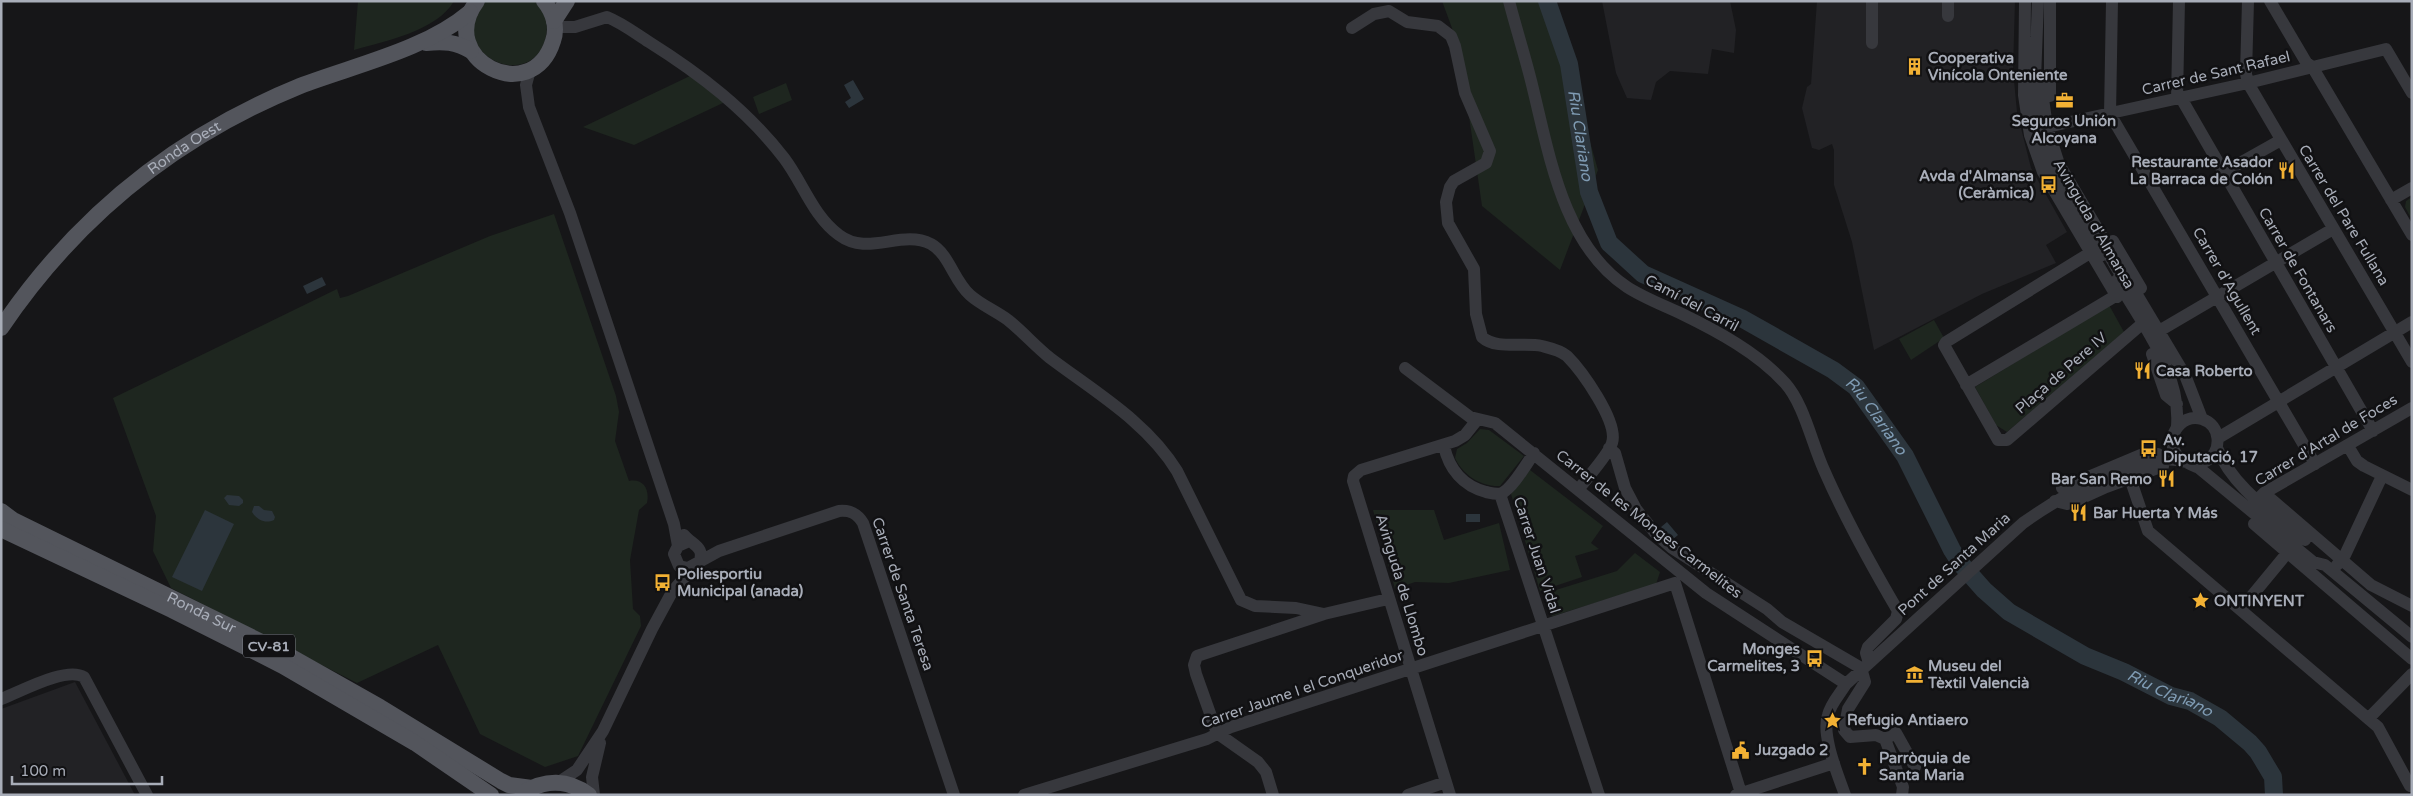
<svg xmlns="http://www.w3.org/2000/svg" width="2413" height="796" viewBox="0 0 2413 796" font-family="'Varela Round',sans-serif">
<rect width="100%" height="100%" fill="#161618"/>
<path fill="#222225" d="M 1602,1 L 1730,1 L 1736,30 L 1734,53 L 1712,49 L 1708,74 L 1670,71 L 1656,82 L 1651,100 L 1627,98 L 1616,73 Z
M 1817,1 L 2015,1 L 2013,70 L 2017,112 L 2031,168 L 2067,232 L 2046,245 L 2056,263 L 1982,294 L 1874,350 L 1852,242 L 1834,185 L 1834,150 L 1832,144 L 1819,150 L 1812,148 L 1802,108 L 1807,87 L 1811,84 Z
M 75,682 L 135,795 L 1,795 L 1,709 Z"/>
<path fill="#1e261f" d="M 358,1 L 454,1 C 437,31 385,41 354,50 Z
M 486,1 L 535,1 C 544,11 549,22 546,36 C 534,95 441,55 486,1 Z
M 1442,1 L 1550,1 L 1598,170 L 1560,270 L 1482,206 L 1459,47 Z
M 692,75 L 725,102 L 634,145 L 583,127 Z
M 786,83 L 792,100 L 759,114 L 753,97 Z
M 2412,197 L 2412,220 L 2405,207 L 2406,201 Z
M 554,214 L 616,396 L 619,412 L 615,441 L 629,481 C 643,478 650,489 647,503 L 639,510 L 630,560 L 633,609 L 640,616 L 641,626 L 578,756 L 545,767 L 480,734 L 438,645 L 357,683 L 171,588 L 153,551 L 156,516 L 113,398 L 337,289 L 340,298 L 348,296 L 490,236 Z
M 2109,305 L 2124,332 L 2007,432 L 1996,425 L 1975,387 Z
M 1934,320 L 1944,338 L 1911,360 L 1899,339 Z
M 1480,429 L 1489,430 L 1524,456 L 1500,486 C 1481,487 1463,475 1455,458 L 1457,449 L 1467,443 Z
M 1530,470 L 1603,526 L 1591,543 L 1599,549 L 1575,556 L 1582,577 L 1540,591 L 1511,494 Z
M 1373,510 L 1434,510 L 1444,540 L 1499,523 L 1510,570 L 1449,583 L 1415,582 L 1395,589 Z
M 1635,553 L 1660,572 L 1656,584 L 1553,616 L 1550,615 L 1543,594 L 1617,571 Z"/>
<path fill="#2c353c" d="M 853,80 L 864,99 L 849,108 L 845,102 L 851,98 L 844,85 Z
M 322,277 L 326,285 L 307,294 L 303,286 Z
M 227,495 L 239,496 L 243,500 L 243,503 L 239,506 L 229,505 L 224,498 Z
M 254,506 L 259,506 L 264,510 L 272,511 L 275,517 L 274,520 C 265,524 257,520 252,512 Z
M 205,510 L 234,524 L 202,591 L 172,577 Z
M 1466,514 L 1480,514 L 1480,522 L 1466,522 Z
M 1667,522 L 1678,535 L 1672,540 L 1661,527 Z"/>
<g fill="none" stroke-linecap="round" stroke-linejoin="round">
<path stroke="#2c353c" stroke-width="18" id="s1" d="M 1547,1 L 1569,64 L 1589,192 L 1609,243 L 1643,274 L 1743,319 L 1833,370 L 1856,387 L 1905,456 L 1952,550 L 1961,564 L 1984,590 L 2009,612 L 2085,656 L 2124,672 L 2171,696 L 2190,701 L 2220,718 L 2250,743 L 2258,752 L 2273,777 L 2274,795"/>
<path stroke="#37383d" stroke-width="12" d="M 1509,1 C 1517,32 1527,62 1534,93 C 1550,159 1565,246 1627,287 C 1644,298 1663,305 1682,314 C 1717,331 1758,353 1785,383 C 1804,404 1812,444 1824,470 C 1845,518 1871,565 1898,611 L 1896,619 L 1868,647 L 1866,653 L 1869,663
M 2025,1 L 2024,95 L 2030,135 L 2043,172 L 2117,297
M 2038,1 L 2034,105 L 2040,138 L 2051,168 L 2102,255
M 2112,1 L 2110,114 L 2315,464
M 2248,1 L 2246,74 L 2248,83 L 2412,362
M 2270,1 L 2306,62 L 2313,68 L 2412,235
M 1948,16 L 1948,1
M 555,27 L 575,27 L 607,17 C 622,23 635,33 649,42 C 700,74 747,110 784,158 C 803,183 813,216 839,235 C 868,257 901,229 931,244 C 949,254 954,281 970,295 C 981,305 996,311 1008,320 C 1023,332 1035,346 1050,358 C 1095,392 1147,422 1177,471 L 1241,600 L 1255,606 L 1296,608 L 1324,614
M 1352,28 L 1374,14 L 1389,11 L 1407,22 L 1438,26 L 1451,36 L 1455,46 L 1465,93 L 1490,151 L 1486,163 L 1454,181 L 1450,187 L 1446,202 L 1448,223 L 1474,269 L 1476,314 L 1482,337 C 1496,350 1524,342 1542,346 C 1550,348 1560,350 1567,356 C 1581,370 1619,422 1612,443 C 1609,454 1586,479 1578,490
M 1872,43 L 1872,1
M 530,70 L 526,85 L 529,107 L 570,213 L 674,524 L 678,546
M 2040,77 L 2047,127 L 2059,164 L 2113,255
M 2050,96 L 2050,1
M 2181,98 L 2373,431
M 2177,99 L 2179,1
M 2046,143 L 2043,135 L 2047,127 L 2248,83 L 2386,49 L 2412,93
M 2224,172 L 2281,140
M 2391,200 L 2412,188
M 2113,241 L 2141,288
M 2117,280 C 2143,326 2181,372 2177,426
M 2130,283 L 2185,375 L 2202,419
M 2134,290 L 2126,284 L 2106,250 L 2098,248 L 1946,342 L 1944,345 L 1998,440 L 2007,440 L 2143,323
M 2159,331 L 2333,229
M 2152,354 L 2166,395 L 2177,404
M 1405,368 L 1470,417 L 1495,423 L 1706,593 L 1846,684
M 1966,385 L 2117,295
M 2218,438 L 2412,322
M 1444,446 C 1449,469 1463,486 1486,492 C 1491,493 1497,495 1502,493 C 1512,489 1527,463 1534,453
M 2348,446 L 2357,461 L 2364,466 L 2412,490
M 1609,448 L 1615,453 L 1625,488 L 1636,509 L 1656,534 L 1672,548 L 1767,609 L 1782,622 L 1861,668 L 1865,682 L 1848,709 L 1844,730 L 1850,737 L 1876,735 L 1885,739
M 2217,448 C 2233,488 2273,513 2305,540
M 2130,478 L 2148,531 L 2378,727 L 2410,786
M 2062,488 L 2143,454 L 2158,454
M 2264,493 L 2371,585 L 2412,606
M 1500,494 L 1599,795
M 2257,500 L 2264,493 L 2412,408
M 2055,501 L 2067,504 L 2073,502 L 2106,487 L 2163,466
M 2254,524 L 2412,659
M 684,535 C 692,545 706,547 699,563
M 689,541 L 678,546 L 674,554 L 679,566 L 688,568 L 719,551 L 839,511 C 850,510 857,513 863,523 L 954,795
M 2337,565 L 2345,555 L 2382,476
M 1675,583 L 1741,793
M 2241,609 L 2288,552
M 1,699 C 20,692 66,666 84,677 L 147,795
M 2369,718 L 2412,674
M 559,782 L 577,770 L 603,731 L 652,629 L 672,592 L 685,577 L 688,568
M 594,795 L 592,777 L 600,743
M 1024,795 L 1207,739 L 1231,727 L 1675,583
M 1273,795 L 1266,772 L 1258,762 L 1217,733 L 1196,674 L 1194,665 L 1197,656 L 1324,614 L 1388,599
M 1408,795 L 1446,782
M 1450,795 L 1353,481 L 1354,476 L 1361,470 L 1455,441 L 1465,435 L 1477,420
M 1736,795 L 1834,763
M 1845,795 C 1838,775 1821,735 1828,715 C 1831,703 1840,694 1846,684 L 2023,523 C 2065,493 2114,469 2165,460 C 2179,457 2193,468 2206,461 C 2223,451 2221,425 2202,419 C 2180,412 2162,441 2179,457 C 2184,462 2192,465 2199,468 L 2313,562 L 2325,565 L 2412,637
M 1902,795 L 1903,787 L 1885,739 L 1896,733 L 1915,767"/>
<g stroke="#53555c" stroke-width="16">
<path d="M 477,1 C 434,59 532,109 553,41 C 558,27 553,12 544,1"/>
<path d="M 554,21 L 567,1"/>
<path d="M 426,43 C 444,41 456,42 471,51"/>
<path id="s2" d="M 1,328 C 76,217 177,136 300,86 C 355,65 425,50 470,12"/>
<path id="s3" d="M 1,511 L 13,520 L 286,654 L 380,707 L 501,781 L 509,785 L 532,788"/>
<path d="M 1,529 L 172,610 L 283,666 L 415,743 L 491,795"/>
<path d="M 523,793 C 545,779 568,779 589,795"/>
</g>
</g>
<defs>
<symbol id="building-bare" viewBox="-9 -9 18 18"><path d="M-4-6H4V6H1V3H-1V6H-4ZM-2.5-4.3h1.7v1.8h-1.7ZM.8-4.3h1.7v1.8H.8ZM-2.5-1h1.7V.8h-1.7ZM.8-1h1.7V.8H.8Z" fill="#f2b134" stroke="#111113" stroke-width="2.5" paint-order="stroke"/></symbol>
<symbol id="office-bare" viewBox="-9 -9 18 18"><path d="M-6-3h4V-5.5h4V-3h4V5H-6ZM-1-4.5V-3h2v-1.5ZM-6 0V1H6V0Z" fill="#f2b134" stroke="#111113" stroke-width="2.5" paint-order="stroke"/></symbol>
<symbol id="restaurant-bare" viewBox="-9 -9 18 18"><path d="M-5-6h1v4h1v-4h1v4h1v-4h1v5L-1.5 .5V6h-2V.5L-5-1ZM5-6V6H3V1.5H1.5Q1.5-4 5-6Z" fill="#f2b134" stroke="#111113" stroke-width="2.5" paint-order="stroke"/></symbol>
<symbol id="bus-bare" viewBox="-9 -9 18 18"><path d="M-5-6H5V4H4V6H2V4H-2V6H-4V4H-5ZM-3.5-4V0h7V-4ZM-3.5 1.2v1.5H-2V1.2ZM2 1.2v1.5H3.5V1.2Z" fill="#f2b134" stroke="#111113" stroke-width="2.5" paint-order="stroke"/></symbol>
<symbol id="sight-bare" viewBox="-9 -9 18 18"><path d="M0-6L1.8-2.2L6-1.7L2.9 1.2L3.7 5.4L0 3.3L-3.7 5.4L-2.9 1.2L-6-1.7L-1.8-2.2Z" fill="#f2b134" stroke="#111113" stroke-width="2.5" paint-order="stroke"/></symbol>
<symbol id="museum-bare" viewBox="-9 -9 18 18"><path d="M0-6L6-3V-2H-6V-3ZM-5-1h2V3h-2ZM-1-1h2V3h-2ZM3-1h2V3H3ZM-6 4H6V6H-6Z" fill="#f2b134" stroke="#111113" stroke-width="2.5" paint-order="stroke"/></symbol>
<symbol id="civic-bare" viewBox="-9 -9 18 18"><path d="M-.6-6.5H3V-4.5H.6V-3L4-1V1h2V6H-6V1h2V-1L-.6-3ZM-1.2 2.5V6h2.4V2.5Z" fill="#f2b134" stroke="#111113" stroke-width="2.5" paint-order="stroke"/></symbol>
<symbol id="church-bare" viewBox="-9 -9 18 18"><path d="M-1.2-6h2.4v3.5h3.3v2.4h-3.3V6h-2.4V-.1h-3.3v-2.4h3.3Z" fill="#f2b134" stroke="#111113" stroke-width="2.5" paint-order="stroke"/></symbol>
</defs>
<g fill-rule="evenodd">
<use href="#building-bare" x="1902" y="54" width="25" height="25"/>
<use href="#office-bare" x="2052" y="88" width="25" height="25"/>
<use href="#restaurant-bare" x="2274" y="158" width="25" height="25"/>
<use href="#bus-bare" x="2036" y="172" width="25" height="25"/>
<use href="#restaurant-bare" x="2130" y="358" width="25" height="25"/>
<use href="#bus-bare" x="2136" y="436" width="25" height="25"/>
<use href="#restaurant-bare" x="2154" y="466" width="25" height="25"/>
<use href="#restaurant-bare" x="2066" y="500" width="25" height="25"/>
<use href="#bus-bare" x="650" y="570" width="25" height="25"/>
<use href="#sight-bare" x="2188" y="588" width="25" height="25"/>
<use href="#bus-bare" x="1802" y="646" width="25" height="25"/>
<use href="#museum-bare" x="1902" y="662" width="25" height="25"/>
<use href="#sight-bare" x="1820" y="708" width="25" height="25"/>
<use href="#civic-bare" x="1728" y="738" width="25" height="25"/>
<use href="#church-bare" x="1852" y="754" width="25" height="25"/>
</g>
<g text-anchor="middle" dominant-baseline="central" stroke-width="5" stroke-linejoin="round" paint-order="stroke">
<rect fill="#111113" stroke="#7b7e86" stroke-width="1" x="243" y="634.5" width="52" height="23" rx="4"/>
<g font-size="14" font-weight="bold" fill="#a8adb8">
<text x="269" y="646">CV-81</text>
</g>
<g font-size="15" font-weight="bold" fill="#a8adb8" stroke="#111113" text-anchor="start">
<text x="1928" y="58">Cooperativa<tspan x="1928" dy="17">Vinícola Onteniente</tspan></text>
<text x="2064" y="121" text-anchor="middle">Seguros Unión<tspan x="2064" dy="17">Alcoyana</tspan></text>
<text x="2273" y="162" text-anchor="end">Restaurante Asador<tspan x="2273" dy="17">La Barraca de Colón</tspan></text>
<text x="2034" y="176" text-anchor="end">Avda d'Almansa<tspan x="2034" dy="17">(Ceràmica)</tspan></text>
<text x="2156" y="371">Casa Roberto</text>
<text x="2163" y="440">Av.<tspan x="2163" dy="17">Diputació, 17</tspan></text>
<text x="2152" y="479" text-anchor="end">Bar San Remo</text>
<text x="2093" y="513">Bar Huerta Y Más</text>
<text x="677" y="574">Poliesportiu<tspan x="677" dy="17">Municipal (anada)</tspan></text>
<text x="2214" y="601">ONTINYENT</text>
<text x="1800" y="649" text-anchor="end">Monges<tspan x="1800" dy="17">Carmelites, 3</tspan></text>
<text x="1928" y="666">Museu del<tspan x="1928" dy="17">Tèxtil Valencià</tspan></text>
<text x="1847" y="720">Refugio Antiaero</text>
<text x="1755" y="750">Juzgado 2</text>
<text x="1879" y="758">Parròquia de<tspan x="1879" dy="17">Santa Maria</tspan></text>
</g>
<g font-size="15" fill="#a8adb8" stroke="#111113">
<text transform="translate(2216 73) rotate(-13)">Carrer de Sant Rafael</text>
<text stroke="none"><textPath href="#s2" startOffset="259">Ronda Oest</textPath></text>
<text transform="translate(2344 215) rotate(59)">Carrer del Pare Fullana</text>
<text transform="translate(2094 224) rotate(60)">Avinguda d'Almansa</text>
<text transform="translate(2298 270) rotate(60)">Carrer de Fontanars</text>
<text transform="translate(2227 281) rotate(60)">Carrer d'Agullent</text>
<text transform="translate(1692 303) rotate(28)">Camí del Carril</text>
<text transform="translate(2061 373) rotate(-41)">Plaça de Pere IV</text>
<text transform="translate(2326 440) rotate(-31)">Carrer d'Artal de Foces</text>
<text transform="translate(1649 524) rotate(38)">Carrer de les Monges Carmelites</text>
<text transform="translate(1537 555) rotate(72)">Carrer Juan Vidal</text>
<text transform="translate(1954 564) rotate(-42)">Pont de Santa Maria</text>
<text transform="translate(1402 585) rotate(73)">Avinguda de Llombo</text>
<text transform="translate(903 594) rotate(71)">Carrer de Santa Teresa</text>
<text stroke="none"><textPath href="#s3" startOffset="225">Ronda Sur</textPath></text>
<text transform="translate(1302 689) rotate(-19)">Carrer Jaume I el Conqueridor</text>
</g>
<g font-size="16" font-style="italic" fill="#7f9bb3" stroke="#111113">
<text stroke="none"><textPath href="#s1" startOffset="139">Riu Clariano</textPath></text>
<text stroke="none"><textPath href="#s1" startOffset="574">Riu Clariano</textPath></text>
<text stroke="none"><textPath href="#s1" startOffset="994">Riu Clariano</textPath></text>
</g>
</g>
<rect width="2413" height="796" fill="none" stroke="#a8adb8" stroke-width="5"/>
<path d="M12 776v8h150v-8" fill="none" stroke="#a8adb8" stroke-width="2.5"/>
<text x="20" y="776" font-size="15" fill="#a8adb8" stroke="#111113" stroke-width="4" paint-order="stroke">100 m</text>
</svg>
